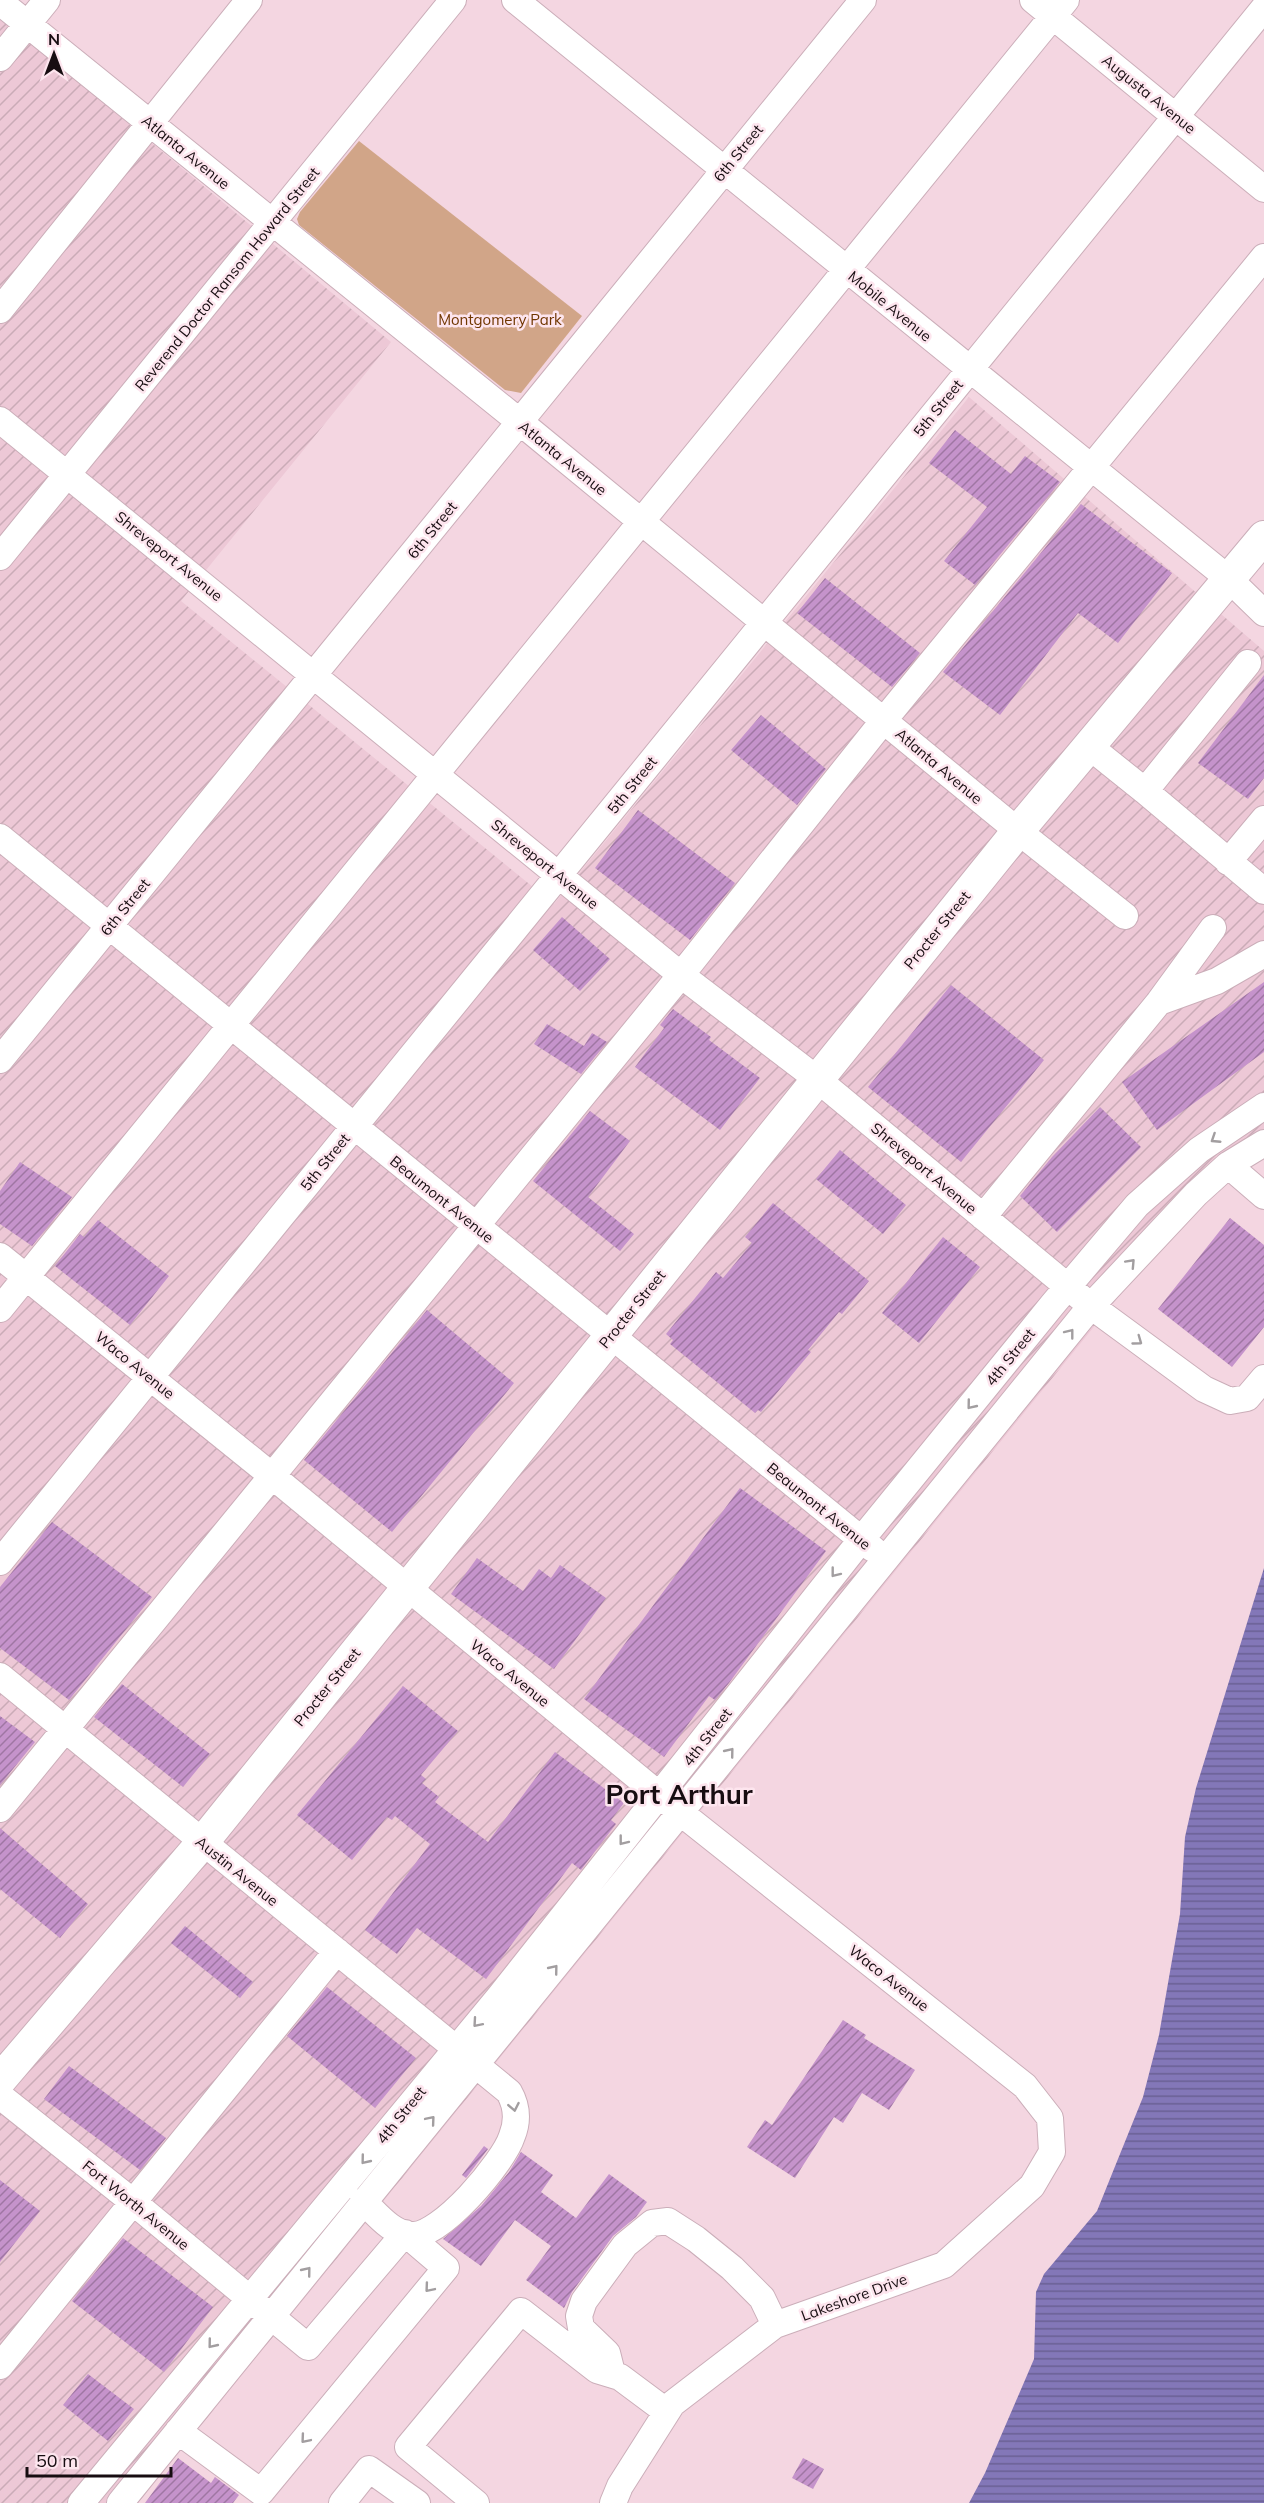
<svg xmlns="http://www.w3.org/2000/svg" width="1264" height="2503" viewBox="0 0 1264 2503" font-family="Mulish,sans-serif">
<defs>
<pattern id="industrial-furrows" width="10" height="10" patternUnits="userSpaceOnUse" patternTransform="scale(1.5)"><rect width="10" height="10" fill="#edc8d6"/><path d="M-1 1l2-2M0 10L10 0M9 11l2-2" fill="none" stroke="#caabb7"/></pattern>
<pattern id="water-rules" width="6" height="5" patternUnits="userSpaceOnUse" patternTransform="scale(1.5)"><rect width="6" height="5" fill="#8377b8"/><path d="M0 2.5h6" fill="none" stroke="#6a6094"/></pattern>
<pattern id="building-hatch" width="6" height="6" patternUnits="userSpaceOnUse" patternTransform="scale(1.5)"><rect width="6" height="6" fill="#c593cb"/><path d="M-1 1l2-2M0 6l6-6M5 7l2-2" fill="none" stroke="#9f76a3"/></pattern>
</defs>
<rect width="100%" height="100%" fill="#f4d6e1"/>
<path fill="url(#industrial-furrows)" d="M 0,17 L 391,342 L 181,601 L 554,904 L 969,397 L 1264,651 L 1264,1142 L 1171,1232 L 138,2503 L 0,2503 Z"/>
<path fill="#d1a588" d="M 359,141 L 582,316 L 521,393 L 505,390 L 299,225 L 297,219 L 300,212 Z"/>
<path fill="url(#water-rules)" d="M 1264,1568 L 1264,2503 L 969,2503 L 985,2473 L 1034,2359 L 1036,2292 L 1044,2274 L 1097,2211 L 1143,2097 L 1159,2035 L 1180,1914 L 1185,1837 L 1196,1788 Z"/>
<path fill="url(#building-hatch)" d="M 955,430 L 1011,474 L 1025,456 L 1060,482 L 975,585 L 944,561 L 987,507 L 929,463 Z
M 1081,504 L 1172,573 L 1118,643 L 1078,613 L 1000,715 L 943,672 Z
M 825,578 L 920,653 L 892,687 L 797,613 Z
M 1264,675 L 1264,778 L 1248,799 L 1198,763 Z
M 761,715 L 826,769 L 797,805 L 731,750 Z
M 638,810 L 735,883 L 690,940 L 595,868 Z
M 562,917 L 610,959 L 580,991 L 533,950 Z
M 1264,982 L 1264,1052 L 1157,1130 L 1122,1082 Z
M 951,985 L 1044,1060 L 961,1162 L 868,1087 Z
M 673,1009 L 711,1037 L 709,1040 L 760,1078 L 720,1130 L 635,1067 L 664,1028 L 660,1025 Z
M 547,1024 L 584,1046 L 592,1033 L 607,1042 L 581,1074 L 534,1044 Z
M 1100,1107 L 1141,1147 L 1057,1232 L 1020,1196 L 1052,1157 Z
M 590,1111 L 630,1141 L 588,1197 L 634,1234 L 620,1251 L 533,1181 Z
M 840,1150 L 906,1205 L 883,1234 L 816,1179 Z
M 20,1162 L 72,1197 L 32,1246 L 0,1224 L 0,1191 Z
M 773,1203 L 869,1281 L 842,1314 L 839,1312 L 808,1350 L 811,1352 L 761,1412 L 758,1410 L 755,1413 L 670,1344 L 673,1340 L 666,1334 L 716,1272 L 723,1278 L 752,1243 L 745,1237 Z
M 1230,1218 L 1264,1245 L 1264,1327 L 1232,1367 L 1158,1309 Z
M 98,1220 L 169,1276 L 130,1325 L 55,1266 L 80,1234 L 84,1237 Z
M 943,1237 L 980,1267 L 919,1343 L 882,1313 Z
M 427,1310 L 514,1383 L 392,1532 L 304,1460 Z
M 740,1488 L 826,1551 L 729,1683 L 715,1700 L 709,1696 L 664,1757 L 584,1699 Z
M 52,1522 L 152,1597 L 69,1700 L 0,1648 L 0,1587 Z
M 477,1558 L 523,1591 L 539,1569 L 551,1578 L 560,1565 L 606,1598 L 554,1669 L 451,1594 Z
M 122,1684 L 210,1754 L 183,1787 L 94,1717 Z
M 403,1686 L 458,1731 L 421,1775 L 426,1779 L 422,1783 L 439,1797 L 435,1802 L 488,1842 L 555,1752 L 624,1803 L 611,1820 L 616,1824 L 596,1850 L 581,1870 L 572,1863 L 486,1979 L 417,1928 L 397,1954 L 365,1930 L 430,1844 L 395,1816 L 392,1820 L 387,1817 L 352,1860 L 297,1815 Z
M 0,1716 L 35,1742 L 0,1785 Z
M 0,1828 L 88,1904 L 60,1938 L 0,1889 Z
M 185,1926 L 253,1982 L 240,1998 L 171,1943 Z
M 327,1987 L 416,2058 L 375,2108 L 287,2036 Z
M 843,2020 L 866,2035 L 864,2038 L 915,2070 L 889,2110 L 862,2093 L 843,2123 L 834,2117 L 795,2178 L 747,2147 L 765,2120 L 772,2125 Z
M 69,2066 L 166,2138 L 140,2170 L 44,2099 Z
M 484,2146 L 488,2149 L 466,2178 L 462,2175 Z
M 521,2152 L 553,2175 L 541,2192 L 576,2218 L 609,2174 L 647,2202 L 636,2217 L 613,2236 L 572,2292 L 564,2308 L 526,2280 L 551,2246 L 515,2220 L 481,2266 L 443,2239 L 481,2206 L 509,2172 Z
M 0,2180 L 40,2211 L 0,2262 Z
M 123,2238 L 213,2307 L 164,2372 L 72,2301 Z
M 88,2374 L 134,2409 L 108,2441 L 63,2405 Z
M 178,2458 L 211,2483 L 215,2477 L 239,2495 L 233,2503 L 145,2503 Z
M 803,2458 L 824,2469 L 813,2489 L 792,2478 Z"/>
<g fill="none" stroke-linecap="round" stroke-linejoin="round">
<defs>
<path id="minor" d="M 515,0 L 1229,579 L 1264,613
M 1033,0 L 1264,189
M 0,2 L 520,422 L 1018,831 L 1125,916
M 0,58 L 47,0
M 0,310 L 249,0
M 0,420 L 681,975 L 817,1079 L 1091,1306 L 1204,1389 L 1230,1401 L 1247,1398 L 1264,1378
M 0,557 L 453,0
M 1090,747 L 1145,791 L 1248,663
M 1145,791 L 1264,891
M 0,837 L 873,1549
M 1228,862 L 1264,819
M 1159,1002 L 1217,981 L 1264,954
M 0,1060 L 863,0
M 1228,1165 L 1264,1196
M 983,1217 L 1159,1002 L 1213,928
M 0,1256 L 271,1475 L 681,1813 L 1025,2086 L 1050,2118 L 1052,2152 L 1032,2186 L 944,2265 L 775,2325 L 672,2404 L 620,2486 L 613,2503
M 0,1309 L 1066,0
M 0,1562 L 1264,8
M 0,1676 L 509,2092 C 517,2106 518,2121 512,2136 C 504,2162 440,2238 411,2235 C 391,2233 377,2214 363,2201
M 0,1809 L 681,975 L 884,720 L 1264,257
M 0,2096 L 133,2202 L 308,2347 L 405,2233 L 446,2268 L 261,2492 L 178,2431
M 0,2366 L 337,1951
M 612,2373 L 607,2353 L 581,2328 L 579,2316 L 584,2301 L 625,2245 L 652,2223 L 668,2221 L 696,2239 L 732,2268 L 762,2298 L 775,2325
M 81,2503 L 500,1996 L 861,1540 L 1053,1304 L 1137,1205 L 1199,1150 L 1264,1106
M 120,2503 L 1091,1306 L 1196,1194 L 1228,1165 L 1264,1143
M 342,2503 L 369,2469 L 417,2503
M 476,2503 L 408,2447 L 521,2311 L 597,2370 L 620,2377 L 667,2412"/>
<path id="major" d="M 0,2080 L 202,1843 L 1018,831 L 1264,537"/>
</defs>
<use href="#minor" stroke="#cbaeb9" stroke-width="28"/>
<use href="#major" stroke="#cbaeb9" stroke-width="34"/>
<use href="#minor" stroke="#fff" stroke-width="26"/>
<use href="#major" stroke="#fff" stroke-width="32"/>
</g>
<defs><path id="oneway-chevron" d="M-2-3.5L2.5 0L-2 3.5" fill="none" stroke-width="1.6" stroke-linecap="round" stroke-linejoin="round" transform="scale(1.5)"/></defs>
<g stroke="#a29ea0">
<use href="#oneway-chevron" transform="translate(1215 1139) rotate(147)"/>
<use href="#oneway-chevron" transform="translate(1131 1263) rotate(-47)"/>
<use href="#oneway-chevron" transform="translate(1070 1333) rotate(-52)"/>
<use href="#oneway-chevron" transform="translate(1138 1341) rotate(36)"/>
<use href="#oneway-chevron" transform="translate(971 1405) rotate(129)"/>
<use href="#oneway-chevron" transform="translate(835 1573) rotate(128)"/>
<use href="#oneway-chevron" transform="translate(730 1752) rotate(-51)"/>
<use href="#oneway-chevron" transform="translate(623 1841) rotate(128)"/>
<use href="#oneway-chevron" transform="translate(554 1969) rotate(-51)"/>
<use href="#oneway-chevron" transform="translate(477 2023) rotate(131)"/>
<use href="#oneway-chevron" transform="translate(514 2107) rotate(79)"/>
<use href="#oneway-chevron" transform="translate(431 2120) rotate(-50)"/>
<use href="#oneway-chevron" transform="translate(365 2160) rotate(129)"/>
<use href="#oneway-chevron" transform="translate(307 2271) rotate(-51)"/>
<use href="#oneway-chevron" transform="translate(429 2288) rotate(130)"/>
<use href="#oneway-chevron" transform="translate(212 2344) rotate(129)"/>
<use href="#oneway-chevron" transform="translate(305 2439) rotate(130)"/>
</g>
<g text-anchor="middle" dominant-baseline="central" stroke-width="5" stroke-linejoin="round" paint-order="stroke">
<g font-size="15" fill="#170d11" stroke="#fde5ee">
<text transform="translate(1149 94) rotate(39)">Augusta Avenue</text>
<text transform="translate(186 152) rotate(39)">Atlanta Avenue</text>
<text transform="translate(738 153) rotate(-51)">6th Street</text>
<text transform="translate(227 279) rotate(-51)">Reverend Doctor Ransom Howard Street</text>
<text transform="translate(890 306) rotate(39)">Mobile Avenue</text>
<text transform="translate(938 408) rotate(-51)">5th Street</text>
<text transform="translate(563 458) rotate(39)">Atlanta Avenue</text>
<text transform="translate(432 530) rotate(-51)">6th Street</text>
<text transform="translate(169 556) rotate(39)">Shreveport Avenue</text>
<text transform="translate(939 766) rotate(40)">Atlanta Avenue</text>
<text transform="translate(632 785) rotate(-51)">5th Street</text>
<text transform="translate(545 864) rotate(39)">Shreveport Avenue</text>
<text transform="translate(125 907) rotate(-51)">6th Street</text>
<text transform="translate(937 930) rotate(-51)">Procter Street</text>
<text transform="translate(325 1162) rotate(-51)">5th Street</text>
<text transform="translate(924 1168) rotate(40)">Shreveport Avenue</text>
<text transform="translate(442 1199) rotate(39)">Beaumont Avenue</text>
<text transform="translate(632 1309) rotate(-51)">Procter Street</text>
<text transform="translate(1010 1357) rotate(-51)">4th Street</text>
<text transform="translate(135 1365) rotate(39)">Waco Avenue</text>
<text transform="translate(819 1506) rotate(39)">Beaumont Avenue</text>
<text transform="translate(510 1673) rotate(39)">Waco Avenue</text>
<text transform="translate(327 1687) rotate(-51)">Procter Street</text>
<text transform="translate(707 1737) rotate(-52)">4th Street</text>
<text transform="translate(237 1871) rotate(39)">Austin Avenue</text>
<text transform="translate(889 1978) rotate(38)">Waco Avenue</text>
<text transform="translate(401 2115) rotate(-51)">4th Street</text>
<text transform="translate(136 2205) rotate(39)">Fort Worth Avenue</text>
<text transform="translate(854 2297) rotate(-20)">Lakeshore Drive</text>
</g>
<g font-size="15" fill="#703600" stroke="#fde5ee">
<text x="500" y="319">Montgomery Park</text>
</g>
<g font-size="27" font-weight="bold" fill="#170d11" stroke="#fde5ee">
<text x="679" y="1794">Port Arthur</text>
</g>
</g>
<g transform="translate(54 54)" stroke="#fde5ee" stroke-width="4.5" paint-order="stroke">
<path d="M0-4.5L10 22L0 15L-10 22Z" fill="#170d11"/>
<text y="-9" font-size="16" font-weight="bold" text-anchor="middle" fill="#170d11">N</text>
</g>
<path d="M27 2467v9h144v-9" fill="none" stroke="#170d11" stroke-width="3"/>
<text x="36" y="2467" font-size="18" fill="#170d11" stroke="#fde5ee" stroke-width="4.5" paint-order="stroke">50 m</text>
</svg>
